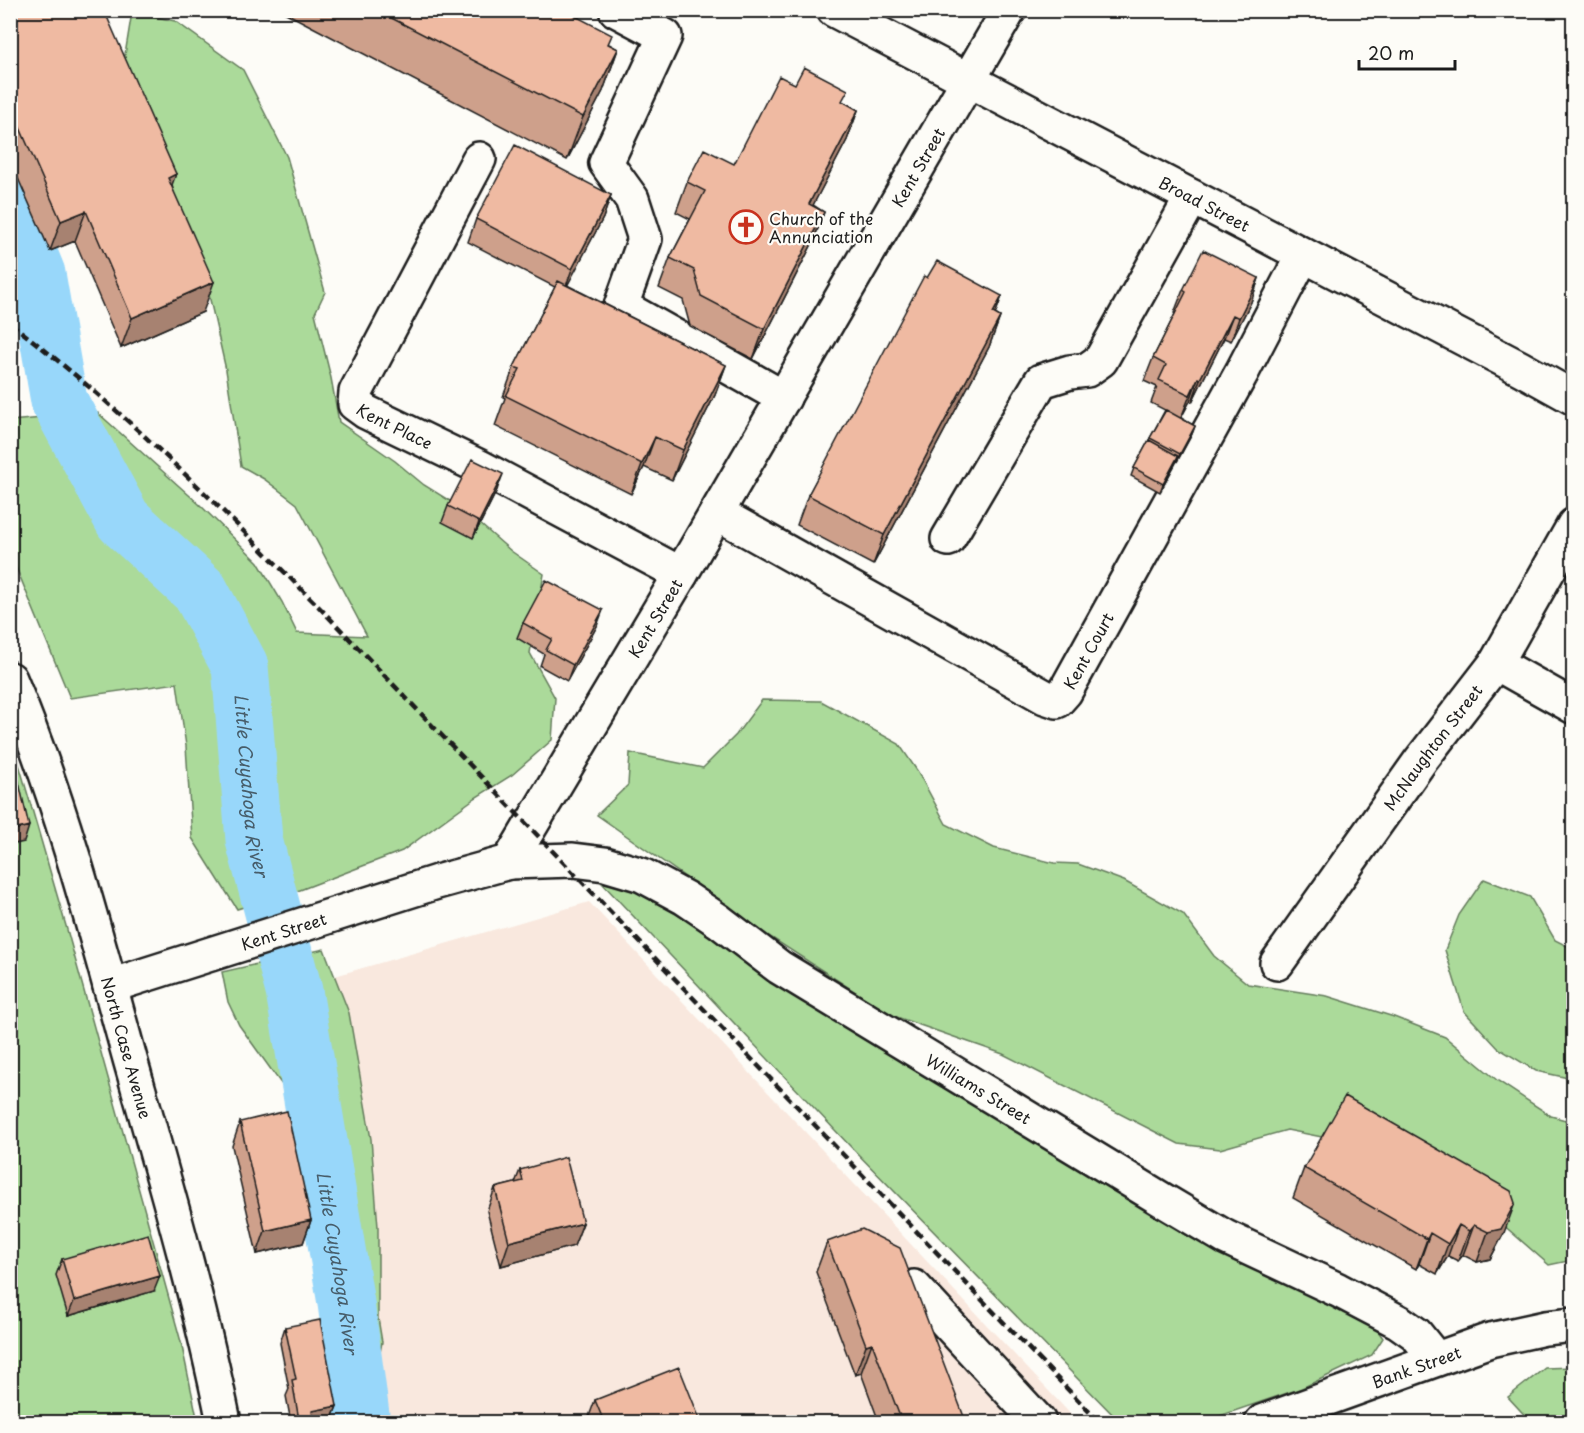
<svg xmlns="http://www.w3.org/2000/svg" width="1584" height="1433" viewBox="0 0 1584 1433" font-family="'Playpen Sans',sans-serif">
<rect width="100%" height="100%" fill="#fdfcf7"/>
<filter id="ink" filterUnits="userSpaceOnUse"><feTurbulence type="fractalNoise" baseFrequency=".0167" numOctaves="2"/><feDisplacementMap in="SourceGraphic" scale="12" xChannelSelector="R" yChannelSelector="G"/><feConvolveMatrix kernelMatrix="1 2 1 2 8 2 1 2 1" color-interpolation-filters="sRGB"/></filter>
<g filter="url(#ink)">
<path fill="#f9e8de" d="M 589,902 L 1078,1422 L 376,1422 L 311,983 Z"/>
<path fill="#abda9a" stroke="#647b5b" stroke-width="1.5" d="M 132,12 L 175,21 L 243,70 L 287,157 L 325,292 L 315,313 L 331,378 L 339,422 L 395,461 L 424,485 L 463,509 L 511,551 L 544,574 L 530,653 L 555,698 L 552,740 L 512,775 L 475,798 L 402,851 L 300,890 L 237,909 L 192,838 L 186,746 L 177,683 L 70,698 L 11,555 L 10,421 L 98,413 L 199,504 L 258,562 L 282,602 L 297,633 L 367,636 L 297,504 L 264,479 L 241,466 L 226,370 L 204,273 L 123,67 Z
M 10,230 L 30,268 L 11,293 L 10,293 Z
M 762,700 L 821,701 L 899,744 L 918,772 L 946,824 L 994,848 L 1054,863 L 1078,864 L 1124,881 L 1183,914 L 1214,956 L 1248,984 L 1327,996 L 1394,1017 L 1445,1037 L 1498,1081 L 1551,1116 L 1573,1122 L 1573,1260 L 1549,1265 L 1493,1216 L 1407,1154 L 1287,1130 L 1220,1149 L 1179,1144 L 1003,1054 L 891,1015 L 772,938 L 597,815 L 628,785 L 630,753 L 703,768 L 736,735 Z
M 16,754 L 66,926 L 181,1342 L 198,1422 L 11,1422 L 10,756 Z
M 1484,879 L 1530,897 L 1555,940 L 1573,949 L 1573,1079 L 1536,1071 L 1498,1048 L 1464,1011 L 1445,950 L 1459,915 Z
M 602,883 L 624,885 L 676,914 L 1100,1173 L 1372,1323 L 1383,1338 L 1372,1355 L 1302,1388 L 1202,1422 L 1120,1422 L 850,1146 Z
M 324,949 L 349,1013 L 371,1139 L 378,1227 L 378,1318 L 382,1342 L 376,1375 L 363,1392 L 349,1384 L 334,1295 L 285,1089 L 239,1025 L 228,1002 L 222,972 Z
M 1573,1367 L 1573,1422 L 1531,1422 L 1508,1397 L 1545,1368 Z"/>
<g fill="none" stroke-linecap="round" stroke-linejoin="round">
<path stroke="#98d7fa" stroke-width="57" id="s1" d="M 10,207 L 37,274 L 59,401 L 123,520 L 200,591 L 240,666 L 254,840 L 294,991 L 346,1303 L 362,1422"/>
<defs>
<g id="minor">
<path d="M 616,10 L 665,36 L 606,163 L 632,199 L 645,239 L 621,306 L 784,398"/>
<path id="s2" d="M 834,10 L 1520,368 L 1574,398"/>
<path id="s3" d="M 479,159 L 356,392 L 355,404 L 366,412 L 480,467 L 681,574"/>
<path id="s4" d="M 717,513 L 1045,697 L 1057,701 L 1065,692 L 1242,372 L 1303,255"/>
<path d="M 948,539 L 1041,381 L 1070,372 L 1087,370 L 1101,360 L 1192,197"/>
<path d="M 1496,663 L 1574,707"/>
<path id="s5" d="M 10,679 C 61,801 95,931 130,1059 C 164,1179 199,1299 224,1422"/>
<path id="s6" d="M 509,862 L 573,860 L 605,864 L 642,875 L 685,898 L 719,921 L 779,967 L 1161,1199 L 1225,1237 L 1338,1290 L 1399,1322 L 1416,1334 L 1436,1359"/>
<path id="s7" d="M 1277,963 L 1421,760 L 1496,663 L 1574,525"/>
<path id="s8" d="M 110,986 L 437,882 L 509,862 L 681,574 L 1009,10"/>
<path d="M 914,1287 L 1039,1422"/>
<path id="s9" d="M 1262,1422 L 1490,1340 L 1545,1328 L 1574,1325"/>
</g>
</defs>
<use href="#minor" stroke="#1c1c1c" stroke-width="38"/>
<use href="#minor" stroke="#fdfcf7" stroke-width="33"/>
<path stroke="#1c1c1c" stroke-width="4.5" stroke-dasharray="9 4.5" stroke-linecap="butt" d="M 10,323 C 121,407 220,507 318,606 L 1099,1422"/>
</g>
<path fill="#cea08b" stroke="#1c1c1c" stroke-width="1.5" d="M 10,10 L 172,185 L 203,312 L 121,348 L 75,241 L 50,251 L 10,160 Z
M 280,10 L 564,10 L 609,44 L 618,49 L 603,91 L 567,160 Z
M 795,84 L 844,102 L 858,110 L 847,140 L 813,205 L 824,212 L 813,242 L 753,359 L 690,326 L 683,300 L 659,288 L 670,258 L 690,219 L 676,212 L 687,182 L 734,164 Z
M 611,195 L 603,218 L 567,285 L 726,365 L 715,395 L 672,480 L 644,467 L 631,494 L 495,426 L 505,398 L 503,397 L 514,367 L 555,287 L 468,242 L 476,219 Z
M 927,278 L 1002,296 L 995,314 L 1000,317 L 989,347 L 873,565 L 797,525 L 808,495 Z
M 1259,278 L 1251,302 L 1231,341 L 1224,338 L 1192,402 L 1190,401 L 1181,418 L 1195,426 L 1192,434 L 1160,492 L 1131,476 L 1134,468 L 1165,410 L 1151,403 L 1157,387 L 1144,381 L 1153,358 L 1175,314 L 1174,313 L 1183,290 Z
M 497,490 L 473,538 L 442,522 L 448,506 Z
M 523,623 L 597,626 L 567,681 L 540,666 L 544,654 L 517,638 Z
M 240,1122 L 311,1220 L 303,1243 L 257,1254 L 232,1146 Z
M 1304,1168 L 1504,1233 L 1490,1259 L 1477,1262 L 1463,1255 L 1458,1261 L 1448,1256 L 1437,1274 L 1419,1264 L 1416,1269 L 1293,1198 Z
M 520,1170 L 583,1223 L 574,1246 L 501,1266 L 487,1211 L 495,1188 L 515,1183 Z
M 827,1242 L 966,1422 L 879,1422 L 861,1373 L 855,1375 L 816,1272 Z
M 62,1259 L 154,1291 L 68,1316 L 56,1275 Z
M 285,1327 L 337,1406 L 331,1421 L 325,1422 L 291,1422 L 286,1396 L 289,1389 L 280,1343 Z
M 595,1400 L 701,1422 L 587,1422 Z"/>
<path fill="#a78271" stroke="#1c1c1c" stroke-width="1.5" d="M 618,49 L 603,91 L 567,160 L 583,117 Z
M 858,110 L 847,140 L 798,234 L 809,204 Z
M 176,174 L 165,204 L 168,178 Z
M 611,195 L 603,218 L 564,292 L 572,269 Z
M 86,211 L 75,241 L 50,251 L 61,221 Z
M 824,212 L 813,242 L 753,359 L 764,329 Z
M 1259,278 L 1251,302 L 1231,341 L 1239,318 Z
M 214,282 L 203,312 L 121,348 L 132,318 Z
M 1002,296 L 991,326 L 993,313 Z
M 1233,315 L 1224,338 L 1192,402 L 1200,379 Z
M 1000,317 L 989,347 L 873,565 L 884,535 Z
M 726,365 L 715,395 L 672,480 L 683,450 Z
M 1198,378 L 1190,401 L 1181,418 L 1190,395 Z
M 1195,426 L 1192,434 L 1177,462 L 1180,454 Z
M 655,437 L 644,467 L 631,494 L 642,464 Z
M 1178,456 L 1175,464 L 1160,492 L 1163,484 Z
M 503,474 L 497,490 L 473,538 L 479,522 Z
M 603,610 L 597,626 L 567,681 L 573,665 Z
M 29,826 L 24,842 L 10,845 L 10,831 Z
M 1515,1203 L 1504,1233 L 1490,1259 L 1477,1262 L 1488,1232 Z
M 311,1220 L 303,1243 L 257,1254 L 265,1231 Z
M 583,1223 L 574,1246 L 501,1266 L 509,1242 Z
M 1459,1225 L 1448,1256 L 1437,1274 L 1448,1244 Z
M 1474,1225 L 1463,1255 L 1458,1261 L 1469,1231 Z
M 1430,1233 L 1419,1264 L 1416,1269 L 1427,1239 Z
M 160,1276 L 154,1291 L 68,1316 L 74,1301 Z
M 872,1343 L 861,1373 L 855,1375 L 866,1345 Z
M 337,1406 L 331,1421 L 325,1422 L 298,1422 L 299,1420 L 312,1411 Z"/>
<path fill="#efbaa2" stroke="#1c1c1c" stroke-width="1.5" d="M 10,10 L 104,10 L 176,174 L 168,178 L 214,282 L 132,318 L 86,211 L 61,221 L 10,105 Z
M 376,10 L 564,10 L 612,35 L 608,44 L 618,49 L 583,117 Z
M 804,67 L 848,90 L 842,101 L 858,110 L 809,204 L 824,212 L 764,329 L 701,296 L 694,270 L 670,258 L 705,191 L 687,182 L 704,149 L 734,164 L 779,76 L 795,84 Z
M 515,145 L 611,195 L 572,269 L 476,219 Z
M 1203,250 L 1259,278 L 1239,318 L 1233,315 L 1200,379 L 1198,378 L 1190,395 L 1159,380 L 1166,365 L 1153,358 L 1186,292 L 1183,290 Z
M 937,261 L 1002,296 L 993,313 L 1000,317 L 884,535 L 808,495 L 924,276 L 927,278 Z
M 558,281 L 726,365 L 683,450 L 655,437 L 642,464 L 506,396 L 520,369 L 514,367 Z
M 1166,410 L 1195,426 L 1180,454 L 1150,438 Z
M 1149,440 L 1178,456 L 1163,484 L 1134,468 Z
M 472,459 L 503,474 L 479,522 L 448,506 Z
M 546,580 L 603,610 L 573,665 L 546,650 L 552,639 L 523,623 Z
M 17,774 L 29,826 L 10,831 L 10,775 Z
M 1345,1096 L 1511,1191 L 1515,1203 L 1501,1229 L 1488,1232 L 1474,1225 L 1469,1231 L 1459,1225 L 1448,1244 L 1430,1233 L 1427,1239 L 1304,1168 Z
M 287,1111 L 311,1220 L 265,1231 L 240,1122 Z
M 566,1157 L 583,1223 L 509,1242 L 495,1188 L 523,1181 L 520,1170 Z
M 862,1229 L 900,1248 L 966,1422 L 902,1422 L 872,1343 L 866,1345 L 827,1242 Z
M 148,1234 L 160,1276 L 74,1301 L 62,1259 Z
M 320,1320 L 337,1406 L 312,1411 L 313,1417 L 299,1420 L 292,1380 L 296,1379 L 285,1327 Z
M 679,1367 L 701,1422 L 604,1422 L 595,1400 Z
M 485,1419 L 487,1422 L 476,1422 Z"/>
</g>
<defs>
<symbol id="church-ring" viewBox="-11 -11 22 22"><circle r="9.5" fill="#fdfcf7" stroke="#c8321e" stroke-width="1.5"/><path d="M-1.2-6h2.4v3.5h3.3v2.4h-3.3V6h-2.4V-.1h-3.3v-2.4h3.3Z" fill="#c8321e"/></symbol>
</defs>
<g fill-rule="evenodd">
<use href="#church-ring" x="727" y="208" width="38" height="38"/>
</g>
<g text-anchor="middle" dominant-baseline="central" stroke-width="4.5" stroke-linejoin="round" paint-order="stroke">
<g font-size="16" fill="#1c1c1c" stroke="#fdfcf7">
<text stroke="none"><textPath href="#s8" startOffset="1224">Kent Street</textPath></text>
<text stroke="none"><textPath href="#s2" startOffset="418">Broad Street</textPath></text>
<text stroke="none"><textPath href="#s3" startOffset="321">Kent Place</textPath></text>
<text stroke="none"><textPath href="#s8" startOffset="702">Kent Street</textPath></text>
<text stroke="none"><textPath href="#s4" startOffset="448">Kent Court</textPath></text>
<text stroke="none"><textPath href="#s7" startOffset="266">McNaughton Street</textPath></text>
<text stroke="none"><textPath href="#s8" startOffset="182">Kent Street</textPath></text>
<text stroke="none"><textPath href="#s5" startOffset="387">North Case Avenue</textPath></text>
<text stroke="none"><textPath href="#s6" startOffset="534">Williams Street</textPath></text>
<text stroke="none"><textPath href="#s9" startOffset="164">Bank Street</textPath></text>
</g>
<g font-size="16" fill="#1c1c1c" stroke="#fdfcf7" text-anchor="start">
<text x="769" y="218">Church of the<tspan x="769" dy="18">Annunciation</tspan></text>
</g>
<g font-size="18" font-style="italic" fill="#475d6a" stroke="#fdfcf7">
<text stroke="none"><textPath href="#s1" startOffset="646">Little Cuyahoga River</textPath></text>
<text stroke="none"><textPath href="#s1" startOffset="1132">Little Cuyahoga River</textPath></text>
</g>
</g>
<rect width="1584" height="1433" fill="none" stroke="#fdfcf7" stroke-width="36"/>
<rect x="18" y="18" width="1548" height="1397" fill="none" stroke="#1c1c1c" stroke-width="2" filter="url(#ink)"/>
<path d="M1359 60v9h96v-9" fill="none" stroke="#1c1c1c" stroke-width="3"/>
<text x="1368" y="60" font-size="18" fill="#1c1c1c" stroke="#fdfcf7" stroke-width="4.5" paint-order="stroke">20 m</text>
</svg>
